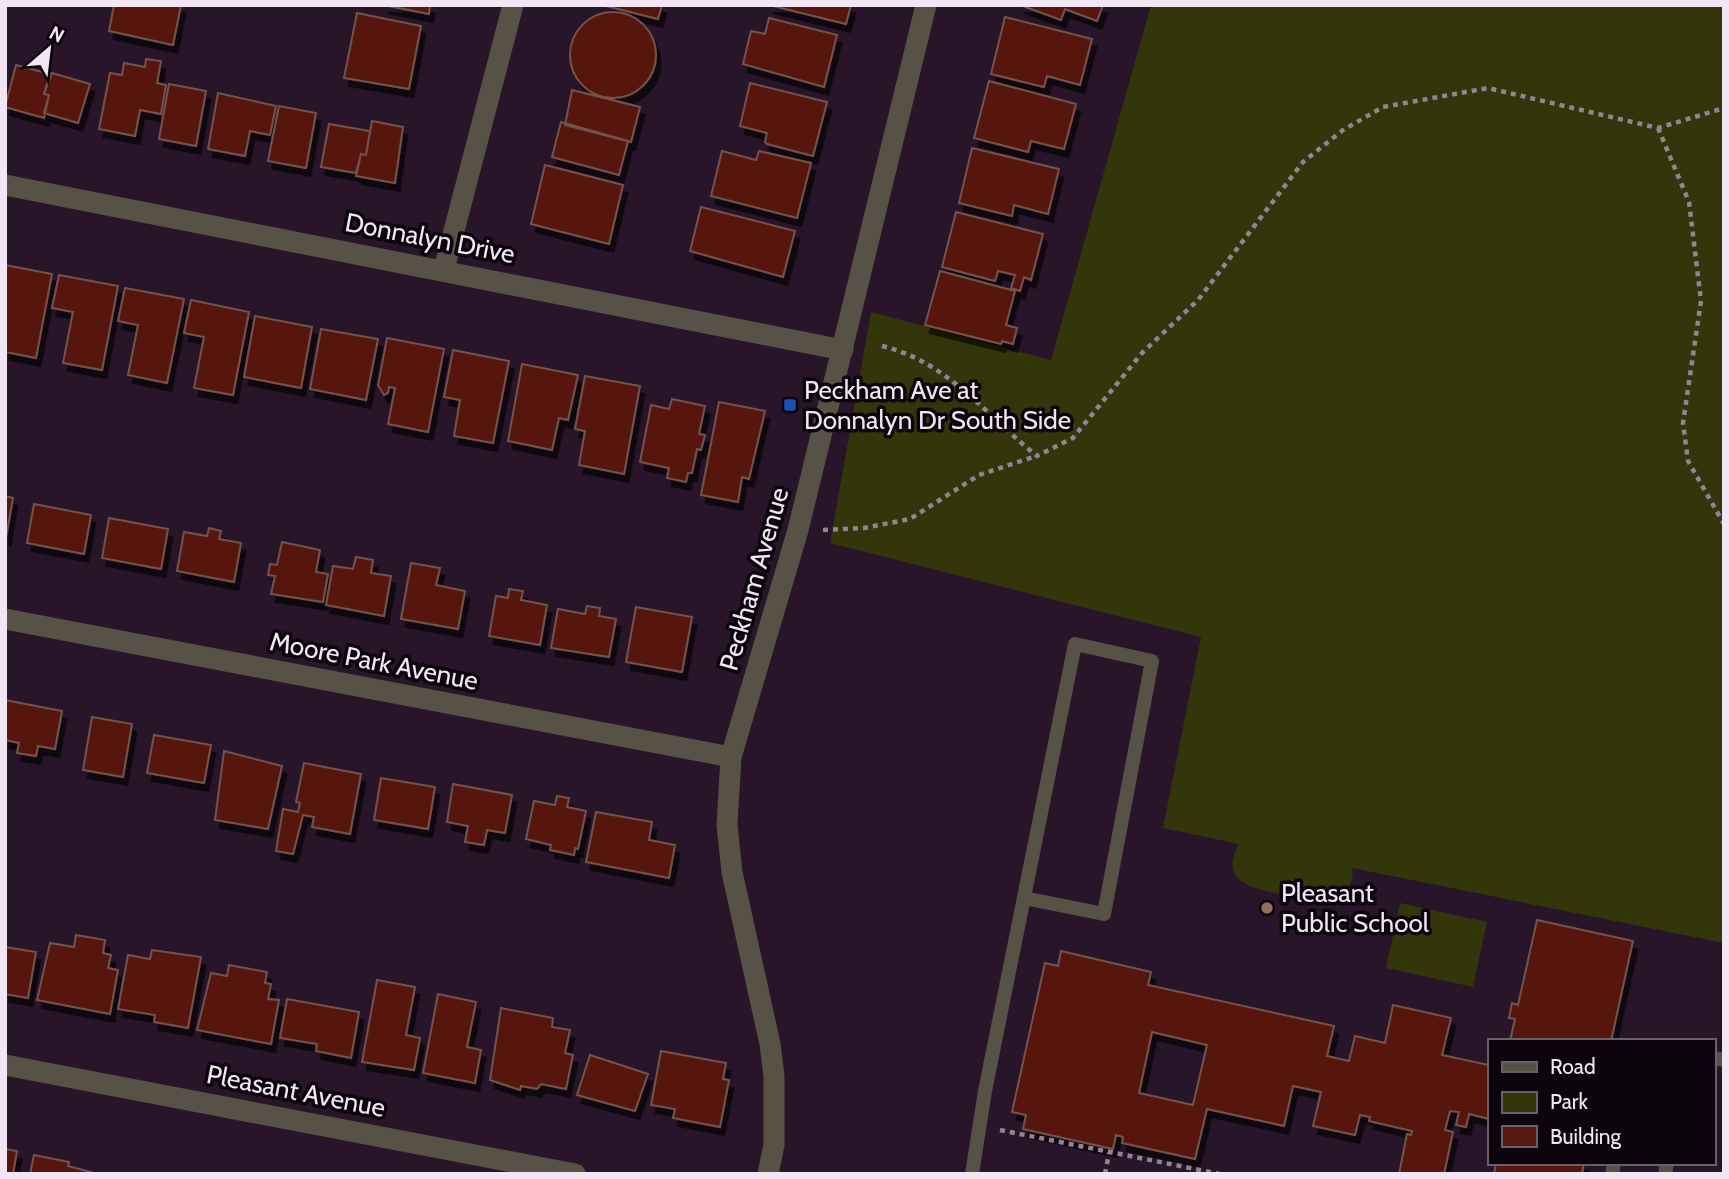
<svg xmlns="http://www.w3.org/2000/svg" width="1729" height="1179" viewBox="0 0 1729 1179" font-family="Cabin,sans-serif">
<defs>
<filter id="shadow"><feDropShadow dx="4.5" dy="8" stdDeviation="0" flood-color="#0009"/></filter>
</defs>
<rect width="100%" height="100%" fill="#281529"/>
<path fill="#32360a" d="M 1151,5 L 1724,5 L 1724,943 L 1352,868 C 1355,879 1347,890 1340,899 C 1318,904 1301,899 1280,894 C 1251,888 1218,881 1239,844 L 1163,828 L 1201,637 L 830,543 L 871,312 L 1051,360 Z
M 1400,903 L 1487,922 L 1473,987 L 1386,968 Z"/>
<path fill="#561810" stroke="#73524c" stroke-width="2" fill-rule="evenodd" filter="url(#shadow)" d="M 114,5 L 181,5 L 173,45 L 109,31 Z
M 383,5 L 430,5 L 429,14 Z
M 602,5 L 662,5 L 658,19 Z
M 769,5 L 851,5 L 846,24 Z
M 1020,5 L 1103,5 L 1097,21 L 1065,9 L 1061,20 Z
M570 55a43 43 0 1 1 86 0a43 43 0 1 1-86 0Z
M 357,13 L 421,26 L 409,89 L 344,78 Z
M 1005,17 L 1092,39 L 1080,85 L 1047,76 L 1044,87 L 991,74 Z
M 769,18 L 837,35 L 824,87 L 743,64 L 751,31 L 765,34 Z
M 146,59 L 161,61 L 157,83 L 166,85 L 161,114 L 140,110 L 135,136 L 99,129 L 110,73 L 122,75 L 124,63 L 145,67 Z
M 16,65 L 50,74 L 44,94 L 49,95 L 44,118 L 5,107 Z
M 52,73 L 90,84 L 78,123 L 44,113 L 49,95 L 44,94 Z
M 989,81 L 1076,104 L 1064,149 L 1031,141 L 1028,152 L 974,138 Z
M 750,83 L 827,102 L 813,156 L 767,144 L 765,142 L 767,133 L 740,126 Z
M 169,84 L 206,91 L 196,146 L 159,139 Z
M 572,90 L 640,107 L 631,142 L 565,125 Z
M 218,93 L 276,106 L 270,135 L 250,131 L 245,156 L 208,149 Z
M 279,106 L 316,113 L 306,168 L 268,161 Z
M 372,121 L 403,127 L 395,183 L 356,176 L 361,154 L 366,155 Z
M 561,122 L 628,141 L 619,175 L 552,157 Z
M 329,124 L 370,131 L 366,155 L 361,154 L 356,173 L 321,167 Z
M 972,148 L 1059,169 L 1048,214 L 1014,205 L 1012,216 L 959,203 Z
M 722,151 L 756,160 L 759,151 L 811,163 L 797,218 L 711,196 Z
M 545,165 L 623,185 L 609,244 L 531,224 Z
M 701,207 L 795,231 L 783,277 L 690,251 Z
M 956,212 L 1043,234 L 1031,280 L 1024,277 L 1020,291 L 1011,288 L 1015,275 L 998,271 L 995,281 L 942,267 Z
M 5,265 L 52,274 L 36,358 L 5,352 Z
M 940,271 L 1015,291 L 1006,325 L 1017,328 L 1013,344 L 1002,341 L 1001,344 L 925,325 Z
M 59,275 L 118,286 L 102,370 L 63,363 L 73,312 L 52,308 Z
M 125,288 L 184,299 L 167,383 L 128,375 L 138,325 L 118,321 Z
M 191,300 L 249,312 L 233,395 L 194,388 L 204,337 L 184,333 Z
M 255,316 L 312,327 L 301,388 L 244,377 Z
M 321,329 L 378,339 L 366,400 L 310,389 Z
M 387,338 L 444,349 L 428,432 L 388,424 L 395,388 L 389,387 L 388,393 L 384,395 L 378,385 Z
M 453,350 L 509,361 L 493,443 L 454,436 L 460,400 L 444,397 Z
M 522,364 L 578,375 L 568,420 L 559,418 L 552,450 L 508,441 Z
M 585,376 L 640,386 L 624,474 L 579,465 L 585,431 L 575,429 Z
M 672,399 L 705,406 L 699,434 L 705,435 L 701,450 L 697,449 L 692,473 L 688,473 L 686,482 L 667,478 L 669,468 L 640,462 L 651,405 L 669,409 Z
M 719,402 L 765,411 L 749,479 L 742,477 L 738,502 L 701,495 Z
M 5,496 L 13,498 L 6,538 L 5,537 Z
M 34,504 L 91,515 L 84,554 L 27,543 Z
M 109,518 L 168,529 L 161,569 L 102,558 Z
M 209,528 L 221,531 L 219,539 L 241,543 L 234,582 L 177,571 L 184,532 L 207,536 Z
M 282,542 L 320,550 L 316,572 L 328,574 L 323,602 L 271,594 L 275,576 L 268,575 L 270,564 L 277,565 Z
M 356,557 L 373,560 L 371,573 L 391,576 L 384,616 L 326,605 L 333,566 L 353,569 Z
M 411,563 L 440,568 L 436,585 L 465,591 L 458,629 L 401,619 Z
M 509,589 L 523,591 L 521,600 L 547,605 L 540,645 L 489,636 L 496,596 L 508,598 Z
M 587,606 L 600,608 L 599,616 L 616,619 L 609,657 L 551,648 L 558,609 L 585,614 Z
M 636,607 L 692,617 L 682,672 L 626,662 Z
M 5,700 L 62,711 L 55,749 L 38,746 L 36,756 L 17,753 L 19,743 L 5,740 Z
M 92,717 L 132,724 L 123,777 L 83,770 Z
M 154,735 L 211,745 L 204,783 L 147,773 Z
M 224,751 L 282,766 L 268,829 L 215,820 Z
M 304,763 L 361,774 L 350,834 L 312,827 L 314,817 L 303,815 L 293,854 L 276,851 L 283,809 L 298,812 L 300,803 L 296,802 Z
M 381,778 L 435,787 L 428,829 L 374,820 Z
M 453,784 L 512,795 L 505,833 L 487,830 L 484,845 L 465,842 L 468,826 L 447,822 Z
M 557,796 L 569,798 L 567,807 L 586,811 L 578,849 L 575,848 L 574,855 L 550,850 L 551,845 L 526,839 L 534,801 L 555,805 Z
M 596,812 L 652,822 L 649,840 L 675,845 L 669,878 L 586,862 Z
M 1537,920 L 1633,941 L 1611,1041 L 1510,1041 L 1515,1019 L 1509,1018 L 1512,1003 L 1518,1005 Z
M 76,935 L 105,940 L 103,953 L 111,955 L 108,968 L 118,970 L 110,1014 L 37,1000 L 50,943 L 74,947 Z
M 5,947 L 36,952 L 28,998 L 5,994 Z
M 152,950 L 201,957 L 188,1028 L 154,1022 L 155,1015 L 118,1009 L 128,955 L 150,959 Z
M 1061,951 L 1151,972 L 1148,985 L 1334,1026 L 1327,1056 L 1349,1061 L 1355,1036 L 1385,1043 L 1393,1005 L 1451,1018 L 1442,1055 L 1489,1065 L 1489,1119 L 1469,1114 L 1466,1127 L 1456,1125 L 1459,1112 L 1450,1111 L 1445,1130 L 1453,1132 L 1444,1174 L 1399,1174 L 1407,1134 L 1411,1135 L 1412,1131 L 1369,1121 L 1370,1117 L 1360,1115 L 1355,1135 L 1313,1126 L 1321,1092 L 1293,1086 L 1284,1126 L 1207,1109 L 1195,1159 L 1122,1143 L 1123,1137 L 1116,1135 L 1113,1149 L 1023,1129 L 1026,1115 L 1012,1112 L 1045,963 L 1058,966 ZM 1152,1032 L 1207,1045 L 1193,1105 L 1139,1093 Z
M 229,965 L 267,972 L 265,983 L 271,984 L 268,999 L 279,1000 L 271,1044 L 197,1030 L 211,973 L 227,976 Z
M 377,980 L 415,987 L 406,1035 L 420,1038 L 414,1070 L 362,1062 Z
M 438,994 L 476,1002 L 467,1047 L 481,1050 L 475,1083 L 423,1073 Z
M 287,999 L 359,1012 L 351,1058 L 316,1051 L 317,1044 L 280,1038 Z
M 501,1008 L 553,1018 L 552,1027 L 570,1030 L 565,1053 L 573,1055 L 566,1089 L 541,1084 L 537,1089 L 521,1086 L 520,1090 L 490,1080 Z
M 661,1051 L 726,1063 L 723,1079 L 729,1080 L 720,1127 L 673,1118 L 675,1109 L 651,1105 Z
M 590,1055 L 648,1074 L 635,1111 L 577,1095 Z
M 5,1149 L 17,1151 L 13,1174 L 5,1174 Z
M 34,1155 L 69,1162 L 68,1166 L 98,1174 L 30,1174 Z
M 1496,1163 L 1584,1163 L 1582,1174 L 1494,1174 Z"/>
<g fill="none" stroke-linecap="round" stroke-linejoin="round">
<path stroke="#938394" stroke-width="4.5" stroke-dasharray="5 5" stroke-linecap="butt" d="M 1658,128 L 1689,202 L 1701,301 L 1683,423 L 1688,461 L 1724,524
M 882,346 C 947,361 987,416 1037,456 L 1073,438 L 1142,353 L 1198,300 L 1303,162 L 1343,130 L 1383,107 L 1488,88 L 1658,128 L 1724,108
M 823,530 L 864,528 L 910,519 L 979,475 L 1036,456
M 1000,1130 L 1220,1174
M 1105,1174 L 1109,1153
M 1285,1174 L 1286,1174"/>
<path stroke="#585246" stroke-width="14" d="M 1713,1058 L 1724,1060
M 972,1174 L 985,1091 L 1075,644 L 1152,661 L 1104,914 L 1024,898
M 1612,1174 L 1614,1163
M 1665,1174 L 1667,1163"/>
<path stroke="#585246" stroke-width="21" d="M 5,185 L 843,350
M 444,269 L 513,5
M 5,619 L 731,757
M 5,1065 L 575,1174
M 768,1174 L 774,1145 L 774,1076 L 770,1044 L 732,872 L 727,825 L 731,757 L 798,530 L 926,5"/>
</g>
<rect fill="#1a4fb4" stroke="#0c050d" stroke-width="2.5" x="783" y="398" width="14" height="14" rx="3.5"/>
<circle fill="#8d6e63" stroke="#0c050d" stroke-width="2.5" cx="1267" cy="908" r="7"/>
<g text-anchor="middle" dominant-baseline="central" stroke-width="7" stroke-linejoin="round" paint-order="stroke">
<g font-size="26" fill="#f3e6f4" stroke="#0c050d">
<text transform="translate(430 238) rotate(11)">Donnalyn Drive</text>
<text transform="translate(754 579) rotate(-74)">Peckham Avenue</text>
<text transform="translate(374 661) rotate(11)">Moore Park Avenue</text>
<text transform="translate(296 1091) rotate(11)">Pleasant Avenue</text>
</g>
<g font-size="26" fill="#f3e6f4" stroke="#0c050d" text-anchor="start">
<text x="804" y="390">Peckham Ave at<tspan x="804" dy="30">Donnalyn Dr South Side</tspan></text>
<text x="1281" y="893">Pleasant<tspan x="1281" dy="30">Public School</tspan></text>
</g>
</g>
<rect width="1729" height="1179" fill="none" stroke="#f3e6f4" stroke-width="14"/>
<rect x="1488" y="1039" width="228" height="126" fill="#0c050d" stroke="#685f69" stroke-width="2"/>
<rect x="1502" y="1062" width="35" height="10" fill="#585246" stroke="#685f69" stroke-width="2"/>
<text x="1550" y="1074" font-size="21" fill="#f3e6f4">Road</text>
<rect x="1502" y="1092" width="35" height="21" fill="#32360a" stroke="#685f69" stroke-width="2"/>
<text x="1550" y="1109" font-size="21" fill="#f3e6f4">Park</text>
<rect x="1502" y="1126" width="35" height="21" fill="#561810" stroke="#685f69" stroke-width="2"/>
<text x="1550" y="1144" font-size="21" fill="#f3e6f4">Building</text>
<g transform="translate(49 49) rotate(28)" stroke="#0c050d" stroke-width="5" paint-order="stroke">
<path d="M0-5L12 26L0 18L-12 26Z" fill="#f3e6f4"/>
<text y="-10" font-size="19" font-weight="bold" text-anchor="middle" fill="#f3e6f4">N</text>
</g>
</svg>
